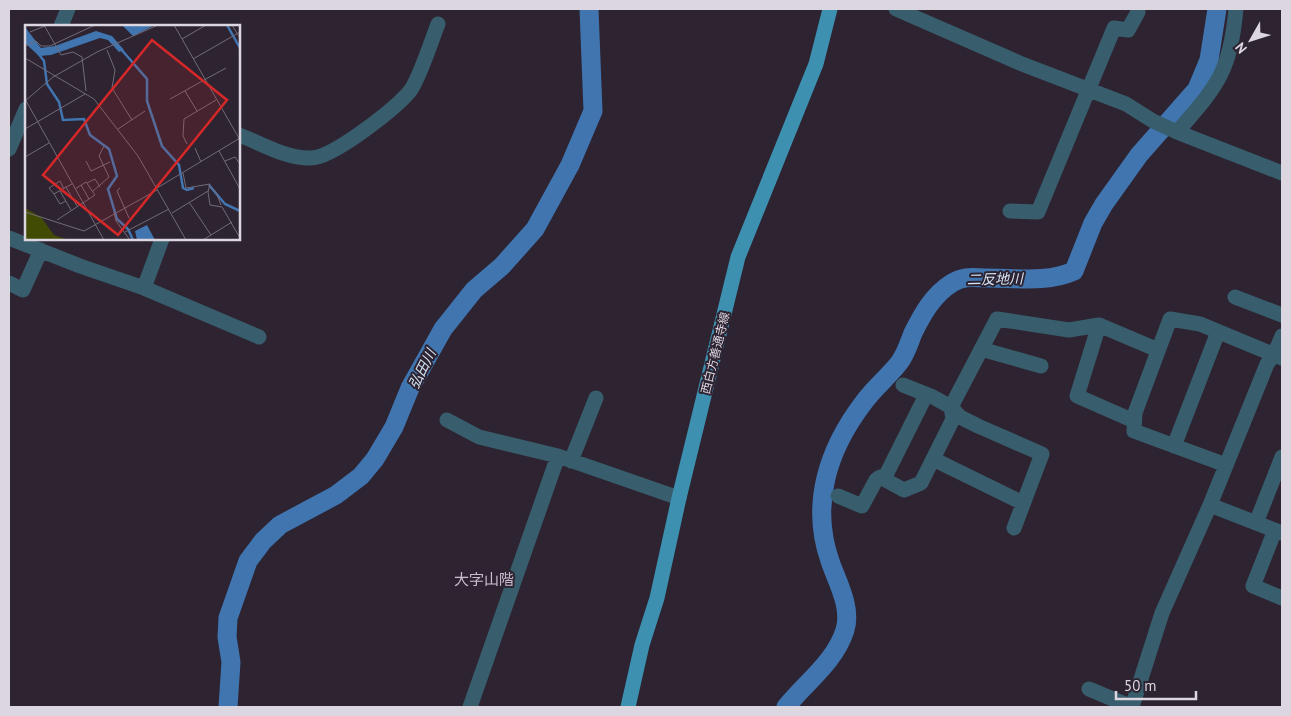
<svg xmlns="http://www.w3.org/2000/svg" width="1291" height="716" viewBox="0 0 1291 716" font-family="'PT Sans','Noto Sans JP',sans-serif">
<rect width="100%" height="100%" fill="#2d2331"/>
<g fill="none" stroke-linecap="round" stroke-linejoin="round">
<path stroke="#4075b0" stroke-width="19" d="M 228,707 L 231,662 L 227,637 L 228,618 L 248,561 L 263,541 L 280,525 L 336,495 L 361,476 L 375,459 L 394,427 L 410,388 L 443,329 L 474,290 L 502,266 L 535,229 L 570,165 L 593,111 L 589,9
M 786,707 C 806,682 835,662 845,630 C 852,607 837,582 830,561 C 810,504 828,449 864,402 C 874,388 888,377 899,363 C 906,354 909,343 913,333 C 923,313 933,295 952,283 C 965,275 974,278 988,278 C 1017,278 1047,283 1074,271 L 1093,223 L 1104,204 L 1139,155 L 1197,89 L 1209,60 L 1217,9"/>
<path stroke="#385d6c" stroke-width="15" d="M 896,9 L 1022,64 L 1126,104 L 1153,121 L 1177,132 L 1282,173
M 61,26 L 68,9
M 1177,132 C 1218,85 1230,72 1236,9
M 239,135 C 261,143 286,159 311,158 C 333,158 396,108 410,91 C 419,80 432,39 438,24
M 9,149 L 26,109
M 1010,211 L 1038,212 L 1114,28 L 1128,30 L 1138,12
M 9,238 L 80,266 L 144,288 L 259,337
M 9,283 L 23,290 L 41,250
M 144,288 L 162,239
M 1235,297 L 1282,315
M 1099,325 L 1077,396 L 1134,421
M 981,349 L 1041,366
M 903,385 L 933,397 L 951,407 L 960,417 L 978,426 L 1042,454 L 1014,528
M 447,420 L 479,437 L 558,456 L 679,498
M 1174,446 L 1218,332
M 933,459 L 1023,503
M 571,461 L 596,398
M 1226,465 L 1134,431 L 1135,413 L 1170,319 L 1200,324 L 1282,358
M 884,479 L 926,395
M 838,496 L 862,506 L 876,480 L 880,477 L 904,490 L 921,483 L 953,419 L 951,407 L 997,319 L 1069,330 L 1099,325 L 1158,350
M 1210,505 L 1282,533
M 1256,523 L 1282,457
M 1275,530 L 1253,586 L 1282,598
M 1089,689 L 1132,707
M 470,707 L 558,456
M 1132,707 L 1162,613 L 1210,505 L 1267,364 L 1274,355 L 1282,336"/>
<path stroke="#3d90b0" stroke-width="15" d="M 628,707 L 642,645 L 657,598 L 679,498 L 738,257 L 816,64 L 830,9"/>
</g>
<g text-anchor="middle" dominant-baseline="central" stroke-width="4" stroke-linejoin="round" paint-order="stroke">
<g font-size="12" fill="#dcd6e0" stroke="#2d2331">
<text transform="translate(715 353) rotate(-76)">西白方善通寺線</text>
</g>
<g font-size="14" font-style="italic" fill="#d6e4f5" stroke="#2d2331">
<text transform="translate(995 279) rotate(-1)">二反地川</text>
<text transform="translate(422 369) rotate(-63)">弘田川</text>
</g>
<g font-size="15" fill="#c9bdd0" stroke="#2d2331">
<text x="484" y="579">大字山階</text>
</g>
</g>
<g transform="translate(25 25)">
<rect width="215" height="215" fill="#2d2331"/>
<path d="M 0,183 L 16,192 L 29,210 L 43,215 L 0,215 Z" fill="#424b04"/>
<path d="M 97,0 L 130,0 L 108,11 ZM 0,2 L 16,23 L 30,21 L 71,6 L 87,11 L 99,25 L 94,27 L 83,15 L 75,13 L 26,30 L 14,31 L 1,19 ZM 122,200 L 130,215 L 112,215 L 110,206 Z" fill="#4075b0"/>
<path fill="none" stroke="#4075b0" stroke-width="2.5" d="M 202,0 L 215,23M 95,23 L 122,54 L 122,76 L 137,121 L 154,140 L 158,163 L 162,165 L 169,163M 13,28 L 19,36 L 22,59 L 34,77 L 38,95 L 59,94 L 65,110 L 84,124 L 92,151 L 83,164 L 92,194 L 103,204 L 108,215M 184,160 L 200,179 L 215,186"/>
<path fill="none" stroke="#736b77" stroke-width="1" d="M 19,0 L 36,30 L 48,27 L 57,32 L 61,66M 149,0 L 215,115M 207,0 L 215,13M 5,7 L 20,1M 157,14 L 181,0M 0,21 L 11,16 L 16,21 L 25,21 L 70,0M 82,25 L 90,45 L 87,63 L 107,95M 0,33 L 69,74 L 113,131 L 161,215M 168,34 L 215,7M 181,54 L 201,43M 160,66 L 172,86M 0,74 L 79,215M 145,74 L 181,54M 0,76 L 28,52 L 72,27 L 133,0M 0,104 L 60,69M 93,104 L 120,86M 162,119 L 158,111 L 159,94 L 191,75M 170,123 L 176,137M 194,126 L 215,164M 0,132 L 24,118M 61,136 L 66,146 L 85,137M 200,136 L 210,132 L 215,139M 158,148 L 161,163 L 185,159 L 183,167 L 185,180 L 197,182 L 215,213M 62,158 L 70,154 L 75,162M 56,160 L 64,174M 184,161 L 191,167 L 196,180M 41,162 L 52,181M 95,163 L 92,166 L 104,193M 132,163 L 215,113M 39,164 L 35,156 L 24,163 L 29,169 L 41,162 L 47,159M 35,166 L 46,185M 67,167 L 84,152 L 74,131 L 79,121M 29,169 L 35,179 L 41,176M 164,177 L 186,210M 0,187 L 59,206 L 132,165M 89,187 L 91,196 L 105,215M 147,188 L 183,166M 32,195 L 70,170 L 61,157 L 50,164M 100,207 L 144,184M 178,215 L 207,197"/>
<path fill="#d62828" fill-opacity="0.15" stroke="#d62828" stroke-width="2.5" d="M 127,15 L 202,75 L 93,210 L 18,150 Z"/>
<rect width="215" height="215" fill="none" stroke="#dcd6e0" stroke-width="2.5"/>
</g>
<rect width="1291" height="716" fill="none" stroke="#dcd6e0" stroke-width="20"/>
<g transform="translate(1251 40) rotate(231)" stroke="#2d2331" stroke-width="4" paint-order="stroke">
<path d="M0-4L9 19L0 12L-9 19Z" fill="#dcd6e0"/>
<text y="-8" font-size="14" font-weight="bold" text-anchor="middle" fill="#dcd6e0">N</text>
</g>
<path d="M1116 691v8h80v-8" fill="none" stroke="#dcd6e0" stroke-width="2.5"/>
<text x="1124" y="691" font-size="15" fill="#dcd6e0" stroke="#2d2331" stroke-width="4" paint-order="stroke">50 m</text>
</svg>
